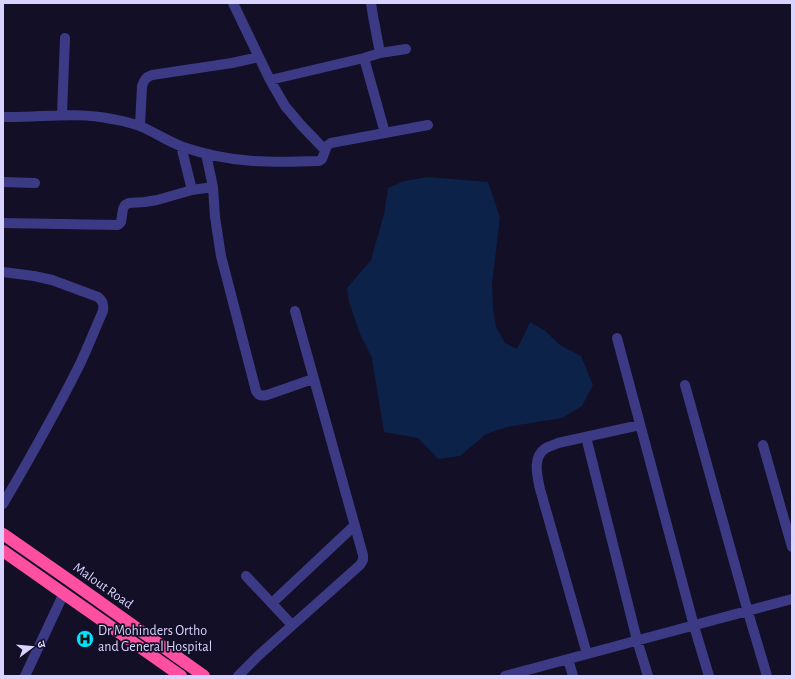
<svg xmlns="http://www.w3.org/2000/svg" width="795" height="679" viewBox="0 0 795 679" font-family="'Alegreya Sans','Noto Sans Devanagari',sans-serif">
<rect width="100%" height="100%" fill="#130f26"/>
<path fill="#0c2248" d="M 428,177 L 488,182 L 500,217 L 492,284 L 493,308 L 496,327 L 505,343 L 517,349 L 526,331 L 530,322 L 544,330 L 560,345 L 581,356 L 593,385 L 582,406 L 562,418 L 507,427 L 486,434 L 460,456 L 438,459 L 418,438 L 384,432 L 372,358 L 360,334 L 349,302 L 347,288 L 371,260 L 384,214 L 388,188 L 404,181 Z"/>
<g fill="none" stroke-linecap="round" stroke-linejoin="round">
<path stroke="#3d3a85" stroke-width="10" d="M 233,3 L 270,80 L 285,106 L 301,125 L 325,150
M 371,3 L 373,16 L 380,53
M 364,58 L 385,133
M 270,80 L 364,58 L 380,53 L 406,49
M 62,114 L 65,38
M 3,117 C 40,118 75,111 112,119 C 122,121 133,123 142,127 C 156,133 169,142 183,147 C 230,163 270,163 319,161 L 322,159 L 327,146 L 331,143 L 428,125
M 140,126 L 142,86 C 144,80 146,77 152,75 L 232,63 L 259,57
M 181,146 L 192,190
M 206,154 L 213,187 L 215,217 L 221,256 L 256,391 C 259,396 261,396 267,395 L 313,379
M 3,182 L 35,183
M 3,223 L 118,225 L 121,222 L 123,209 L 125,205 L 129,203 L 145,202 L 157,200 L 192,190 L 213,187
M 3,272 L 34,276 L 52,280 L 98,297 C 103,301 104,305 103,311 C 95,329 88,347 80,364 C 56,412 30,458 3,504
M 617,338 L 694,626 L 709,676
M 685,385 L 748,612 L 767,676
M 586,437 L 637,640 L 648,676
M 763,445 L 792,547
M 246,576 L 292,625
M 272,603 L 354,526
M 587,654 L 540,489 C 537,475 532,457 546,448 C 550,446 554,445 558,443 L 640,425
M 568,659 L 573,676
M 25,676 L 64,593
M 238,676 L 259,655 L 360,565 L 363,560 L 363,555 L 295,311
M 505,676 L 792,599"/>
<path stroke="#ff4fa3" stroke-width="12" d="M 3,534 L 69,580 L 204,676
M 3,551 L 181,676"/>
</g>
<defs>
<symbol id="hospital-disc" viewBox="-11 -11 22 22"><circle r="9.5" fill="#00e5ff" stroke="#130f26"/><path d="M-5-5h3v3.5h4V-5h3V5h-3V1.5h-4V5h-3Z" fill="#111"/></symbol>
</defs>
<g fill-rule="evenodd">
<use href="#hospital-disc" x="75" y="629" width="20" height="20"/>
</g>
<g text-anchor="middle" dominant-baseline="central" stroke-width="3.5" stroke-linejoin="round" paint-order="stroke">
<g font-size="14" fill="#d9d4ff" stroke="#130f26">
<text transform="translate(103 586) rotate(35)">Malout Road</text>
</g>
<g font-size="14" fill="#d9d4ff" stroke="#130f26" text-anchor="start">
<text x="98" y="631">Dr Mohinders Ortho<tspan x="98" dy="16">and General Hospital</tspan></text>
</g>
</g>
<rect width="795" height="679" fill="none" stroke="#d9d4ff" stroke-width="8"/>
<g transform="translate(32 647) rotate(74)" stroke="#130f26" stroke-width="3" paint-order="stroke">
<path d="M0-3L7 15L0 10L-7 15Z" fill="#d9d4ff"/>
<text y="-6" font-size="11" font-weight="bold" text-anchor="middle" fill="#d9d4ff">उ</text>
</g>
</svg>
